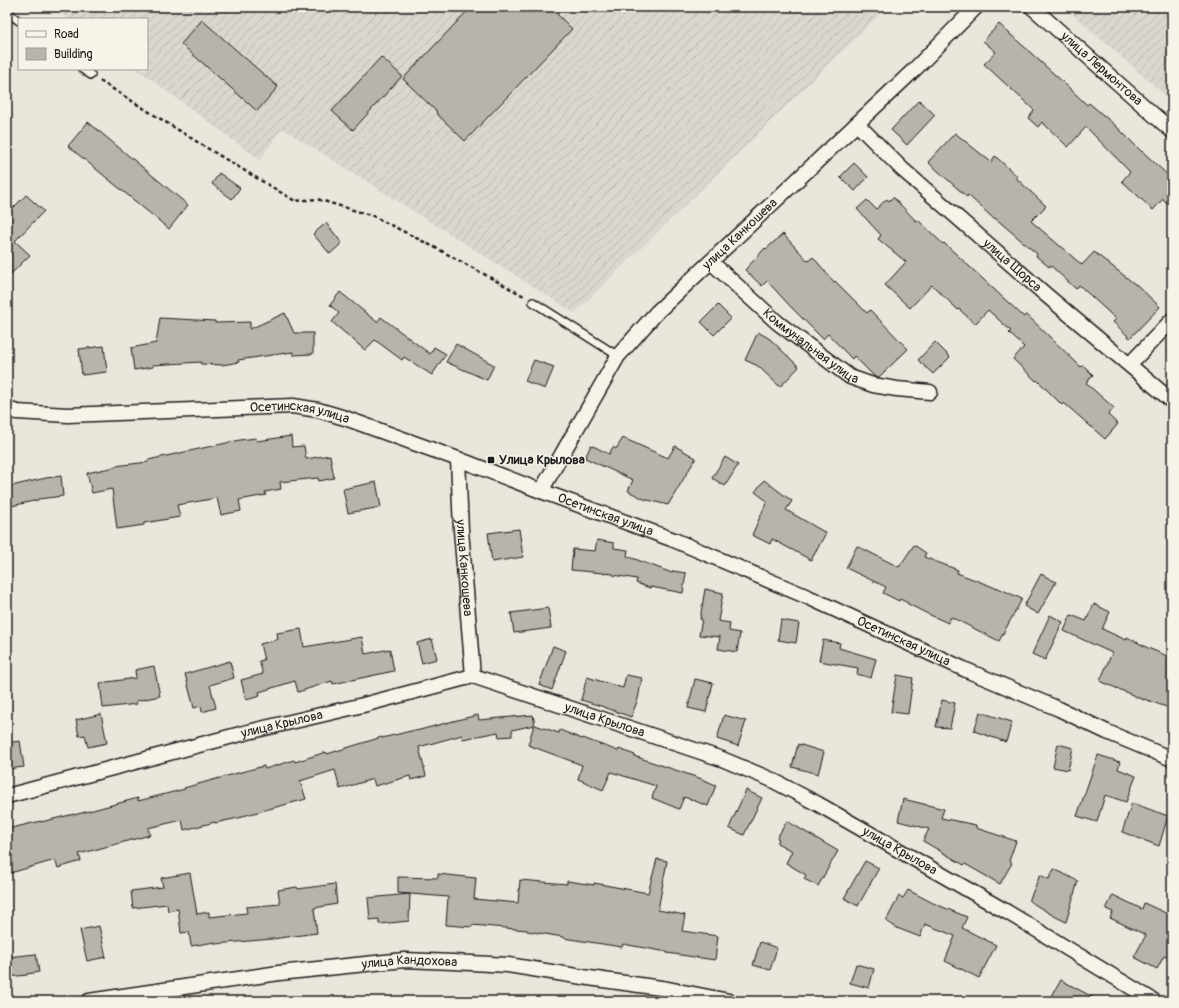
<svg xmlns="http://www.w3.org/2000/svg" width="1179" height="1008" viewBox="0 0 1179 1008" font-family="Pangolin,sans-serif">
<defs>
<pattern id="industrial-furrows" width="10" height="10" patternUnits="userSpaceOnUse"><rect width="10" height="10" fill="#dad7ce"/><path d="M-1 1l2-2M0 10L10 0M9 11l2-2" fill="none" stroke="#bab8b0"/></pattern>
</defs>
<rect width="100%" height="100%" fill="#eae6dc"/>
<filter id="ink" filterUnits="userSpaceOnUse"><feTurbulence type="fractalNoise" baseFrequency=".025" numOctaves="2"/><feDisplacementMap in="SourceGraphic" scale="8" xChannelSelector="R" yChannelSelector="G"/><feConvolveMatrix kernelMatrix="1 2 1 2 8 2 1 2 1" color-interpolation-filters="sRGB"/></filter>
<g filter="url(#ink)">
<path fill="url(#industrial-furrows)" d="M 52,7 L 887,7 L 575,313 L 282,128 L 260,160 L 137,69 L 147,69 L 147,19 L 68,19 Z
M 1064,7 L 1172,7 L 1172,101 Z"/>
<path fill="#b6b4ac" stroke="#1c1c1c" d="M 471,7 L 550,7 L 572,29 L 465,141 L 436,113 L 437,112 L 403,79 Z
M 202,20 L 278,87 L 257,111 L 181,44 Z
M 999,24 L 1064,83 L 1087,105 L 1089,103 L 1116,126 L 1142,152 L 1142,151 L 1172,179 L 1172,208 L 1163,199 L 1153,210 L 1122,181 L 1130,172 L 1086,127 L 1068,147 L 1042,122 L 1038,127 L 1028,118 L 1034,110 L 984,64 L 996,52 L 983,41 Z
M 381,57 L 402,76 L 353,130 L 332,111 Z
M 919,100 L 935,115 L 907,145 L 891,130 Z
M 88,122 L 188,205 L 169,229 L 68,146 Z
M 955,133 L 991,162 L 995,156 L 1018,177 L 1016,178 L 1046,206 L 1031,221 L 1082,265 L 1094,252 L 1136,285 L 1136,284 L 1160,307 L 1130,338 L 1113,322 L 1116,319 L 1079,285 L 1076,289 L 1050,265 L 1049,267 L 1036,256 L 1037,254 L 995,218 L 994,219 L 968,195 L 967,197 L 928,162 Z
M 854,163 L 868,177 L 855,191 L 840,177 Z
M 219,173 L 240,188 L 232,199 L 212,184 Z
M 26,195 L 44,211 L 15,241 L 30,255 L 7,278 L 7,214 Z
M 893,197 L 916,221 L 918,220 L 943,244 L 944,243 L 1024,317 L 1026,314 L 1081,367 L 1083,365 L 1093,375 L 1086,383 L 1114,408 L 1108,415 L 1118,424 L 1105,439 L 1064,403 L 1062,405 L 1037,380 L 1036,381 L 1013,359 L 1024,347 L 1009,333 L 1011,331 L 988,310 L 975,324 L 959,309 L 958,310 L 932,285 L 910,308 L 885,285 L 906,262 L 878,239 L 881,235 L 857,209 L 867,200 L 876,209 L 887,199 L 889,201 Z
M 326,223 L 342,243 L 330,254 L 313,234 Z
M 783,234 L 808,261 L 813,257 L 834,282 L 835,281 L 867,313 L 870,310 L 908,349 L 879,377 L 875,377 L 854,356 L 852,359 L 828,334 L 823,339 L 790,306 L 767,281 L 762,286 L 745,270 L 765,248 L 766,249 Z
M 340,292 L 377,322 L 381,317 L 430,354 L 434,347 L 446,354 L 432,375 L 404,357 L 402,360 L 375,340 L 365,350 L 332,322 L 339,313 L 330,305 Z
M 718,305 L 731,318 L 714,335 L 701,322 Z
M 285,313 L 294,333 L 313,333 L 313,354 L 293,355 L 293,352 L 238,360 L 239,362 L 222,365 L 201,364 L 201,362 L 152,365 L 153,367 L 134,370 L 131,348 L 156,343 L 160,318 L 215,321 L 215,323 L 250,322 L 250,329 Z
M 758,332 L 770,339 L 799,367 L 780,387 L 758,366 L 745,360 Z
M 935,342 L 950,357 L 933,374 L 918,360 Z
M 456,344 L 494,365 L 487,380 L 446,362 Z
M 104,346 L 107,372 L 82,375 L 79,349 Z
M 534,360 L 554,367 L 545,389 L 525,381 Z
M 291,436 L 292,447 L 304,446 L 306,459 L 330,455 L 334,478 L 319,481 L 318,478 L 280,482 L 281,489 L 265,492 L 266,495 L 239,500 L 241,511 L 221,515 L 217,498 L 177,505 L 180,517 L 144,523 L 144,525 L 117,529 L 112,489 L 92,493 L 87,473 L 115,467 L 115,466 L 148,462 L 148,460 L 240,440 L 256,438 L 257,441 Z
M 623,438 L 668,458 L 675,446 L 696,458 L 668,505 L 644,499 L 628,491 L 633,480 L 585,458 L 591,445 L 609,454 L 613,447 L 616,449 Z
M 725,457 L 738,465 L 725,486 L 712,478 Z
M 61,476 L 63,496 L 38,499 L 38,500 L 7,507 L 7,487 L 46,478 Z
M 764,480 L 792,501 L 786,510 L 826,533 L 811,560 L 772,539 L 770,544 L 752,535 L 767,501 L 755,492 Z
M 376,482 L 381,507 L 348,513 L 343,489 Z
M 519,529 L 523,557 L 492,562 L 488,533 Z
M 597,540 L 614,543 L 614,548 L 628,550 L 627,556 L 672,573 L 673,571 L 686,573 L 683,593 L 651,587 L 650,588 L 636,583 L 637,579 L 613,575 L 613,574 L 571,570 L 573,549 L 595,551 Z
M 914,545 L 926,553 L 924,557 L 958,570 L 957,573 L 996,588 L 996,587 L 1022,599 L 999,641 L 951,617 L 948,623 L 928,614 L 908,604 L 908,603 L 900,599 L 899,601 L 883,593 L 886,587 L 846,568 L 857,546 L 899,567 Z
M 1041,574 L 1056,582 L 1038,614 L 1024,606 Z
M 705,589 L 723,593 L 718,621 L 730,623 L 729,631 L 740,633 L 737,652 L 718,649 L 720,637 L 699,635 L 702,619 L 700,619 Z
M 1094,604 L 1110,612 L 1102,629 L 1126,640 L 1127,637 L 1148,648 L 1172,658 L 1172,709 L 1144,699 L 1144,700 L 1100,681 L 1112,653 L 1064,631 L 1071,615 L 1086,621 Z
M 548,608 L 551,628 L 514,633 L 511,613 Z
M 1050,615 L 1063,622 L 1045,660 L 1032,654 Z
M 781,620 L 799,623 L 796,643 L 778,640 Z
M 301,629 L 304,647 L 362,637 L 365,654 L 390,649 L 394,671 L 333,684 L 332,681 L 298,692 L 295,681 L 259,692 L 260,696 L 246,700 L 241,680 L 263,674 L 259,661 L 264,660 L 260,644 L 278,639 L 277,633 Z
M 432,639 L 437,659 L 422,663 L 417,643 Z
M 823,640 L 840,643 L 839,648 L 876,659 L 871,678 L 857,674 L 858,668 L 819,661 Z
M 553,646 L 566,651 L 552,690 L 539,685 Z
M 230,661 L 234,678 L 210,685 L 216,708 L 202,712 L 201,706 L 194,708 L 185,674 Z
M 154,666 L 160,696 L 136,701 L 137,704 L 103,708 L 100,683 L 136,678 L 135,670 Z
M 626,675 L 642,678 L 638,699 L 631,717 L 601,706 L 581,700 L 587,677 L 623,688 Z
M 897,675 L 913,678 L 908,714 L 891,712 Z
M 695,679 L 713,683 L 706,712 L 688,708 Z
M 942,700 L 955,703 L 950,728 L 936,727 Z
M 980,712 L 1012,722 L 1006,742 L 974,731 Z
M 101,714 L 107,743 L 88,747 L 85,735 L 79,736 L 76,720 Z
M 478,715 L 479,720 L 533,715 L 535,725 L 559,733 L 560,730 L 582,739 L 583,738 L 618,751 L 619,749 L 635,755 L 634,756 L 699,778 L 716,785 L 708,806 L 684,797 L 679,809 L 652,798 L 656,786 L 611,772 L 603,790 L 578,779 L 582,765 L 528,745 L 534,725 L 512,730 L 512,736 L 499,737 L 498,732 L 463,739 L 462,735 L 419,747 L 426,776 L 411,780 L 410,776 L 375,786 L 373,779 L 340,789 L 335,770 L 300,781 L 306,799 L 243,816 L 243,817 L 215,823 L 215,822 L 184,830 L 182,820 L 148,828 L 150,835 L 79,854 L 81,861 L 58,868 L 55,860 L 7,874 L 7,829 L 41,821 L 41,822 L 74,814 L 74,815 L 138,798 L 138,801 L 185,789 L 184,788 L 234,774 L 264,766 L 265,769 L 294,760 L 295,762 L 326,752 L 327,754 L 382,737 L 382,738 L 415,730 L 416,731 L 457,720 Z
M 724,715 L 746,721 L 738,746 L 717,739 Z
M 20,741 L 24,767 L 7,769 L 7,743 Z
M 798,744 L 824,752 L 818,774 L 792,767 Z
M 1058,744 L 1073,748 L 1068,770 L 1053,767 Z
M 1098,755 L 1120,762 L 1118,769 L 1136,776 L 1126,802 L 1105,795 L 1097,822 L 1077,816 Z
M 746,790 L 762,798 L 744,835 L 729,828 Z
M 903,799 L 944,809 L 941,818 L 976,825 L 976,828 L 1016,841 L 1009,861 L 1012,863 L 1000,884 L 965,864 L 964,865 L 923,841 L 929,829 L 898,821 Z
M 1132,803 L 1168,816 L 1159,846 L 1122,832 Z
M 787,821 L 838,851 L 818,886 L 804,879 L 806,875 L 786,863 L 792,851 L 777,843 L 779,839 L 777,838 Z
M 657,859 L 667,861 L 658,910 L 685,915 L 682,931 L 718,936 L 715,960 L 667,953 L 667,952 L 623,944 L 622,947 L 563,938 L 563,937 L 527,931 L 527,930 L 472,925 L 472,927 L 446,925 L 448,897 L 398,893 L 398,877 L 438,878 L 438,874 L 476,878 L 474,899 L 518,903 L 520,880 L 567,884 L 567,881 L 594,885 L 594,883 L 648,893 Z
M 865,861 L 879,868 L 858,906 L 844,898 Z
M 1054,869 L 1078,881 L 1066,922 L 1054,916 L 1029,901 L 1040,875 L 1049,879 Z
M 190,873 L 197,914 L 209,912 L 209,917 L 247,913 L 246,907 L 280,904 L 278,890 L 297,887 L 298,889 L 335,884 L 337,904 L 314,908 L 317,933 L 272,939 L 215,944 L 215,942 L 191,946 L 189,932 L 181,933 L 178,909 L 168,911 L 167,904 L 133,908 L 131,891 L 163,887 L 161,878 Z
M 908,890 L 933,903 L 967,917 L 962,928 L 996,945 L 979,978 L 945,961 L 955,936 L 925,924 L 920,937 L 897,928 L 886,921 L 899,896 L 903,898 Z
M 410,894 L 409,921 L 379,924 L 379,919 L 370,920 L 368,898 Z
M 1113,895 L 1142,909 L 1144,903 L 1172,916 L 1172,960 L 1164,956 L 1157,969 L 1134,957 L 1146,935 L 1110,918 L 1113,912 L 1106,909 Z
M 99,926 L 106,957 L 87,961 L 80,930 Z
M 760,942 L 777,948 L 770,970 L 753,965 Z
M 36,954 L 39,972 L 27,974 L 27,975 L 8,977 L 7,957 Z
M 856,964 L 874,969 L 869,988 L 850,983 Z
M 1061,980 L 1100,1001 L 1049,1001 Z"/>
<g fill="none" stroke-linecap="round" stroke-linejoin="round">
<defs>
<path id="service" d="M 7,12 L 19,21
M 82,69 L 91,75
M 533,302 L 618,356"/>
<g id="minor">
<path id="s1" d="M 1032,7 L 1172,131"/>
<path id="s2" d="M 857,124 L 902,169 L 1045,294 L 1172,401"/>
<path id="s3" d="M 711,262 L 778,323 L 850,377 L 873,385 L 897,389 L 930,392"/>
<path d="M 1130,364 L 1172,320"/>
<path id="s4" d="M 7,409 L 17,412 L 68,415 L 293,406 L 318,410 L 345,418 L 458,459 L 541,491 L 674,540 L 810,598 L 966,670 L 1059,709 L 1107,732 L 1172,759"/>
<path id="s5" d="M 458,459 L 461,530 L 473,676"/>
<path id="s6" d="M 541,491 L 618,356 L 657,312 L 915,69 L 976,7"/>
<path id="s7" d="M 7,796 L 248,732 L 363,705 L 473,676 L 722,759 L 770,779 L 818,804 L 1007,912 L 1154,1001"/>
<path id="s8" d="M 89,1001 L 279,973 L 404,960 L 453,962 L 508,965 L 589,978 L 668,989 L 729,1001"/>
</g>
</defs>
<use href="#service" stroke="#1c1c1c" stroke-width="10"/>
<use href="#minor" stroke="#1c1c1c" stroke-width="17"/>
<path stroke="#1c1c1c" stroke-width="2.5" stroke-dasharray="4 3" stroke-linecap="butt" d="M 100,81 L 207,148 L 295,201 L 317,199 L 373,216 L 438,249 L 524,296"/>
<use href="#service" stroke="#f7f3e8" stroke-width="7"/>
<use href="#minor" stroke="#f7f3e8" stroke-width="14"/>
</g>
</g>
<rect fill="#1c1c1c" stroke="#f7f3e8" stroke-width="1.5" x="487" y="456" width="8" height="8" rx="2"/>
<g text-anchor="middle" dominant-baseline="central" stroke-width="3" stroke-linejoin="round" paint-order="stroke">
<g font-size="13" fill="#1c1c1c" stroke="#f7f3e8">
<text stroke="none"><textPath href="#s1" startOffset="93">улица Лермонтова</textPath></text>
<text stroke="none"><textPath href="#s6" startOffset="328">улица Канкошева</textPath></text>
<text stroke="none"><textPath href="#s2" startOffset="210">улица Щорса</textPath></text>
<text stroke="none"><textPath href="#s3" startOffset="131">Коммунальная улица</textPath></text>
<text stroke="none"><textPath href="#s4" startOffset="294">Осетинская улица</textPath></text>
<text stroke="none"><textPath href="#s4" startOffset="618">Осетинская улица</textPath></text>
<text stroke="none"><textPath href="#s5" startOffset="109">улица Канкошева</textPath></text>
<text stroke="none"><textPath href="#s4" startOffset="942">Осетинская улица</textPath></text>
<text stroke="none"><textPath href="#s7" startOffset="620">улица Крылова</textPath></text>
<text stroke="none"><textPath href="#s7" startOffset="284">улица Крылова</textPath></text>
<text stroke="none"><textPath href="#s7" startOffset="944">улица Крылова</textPath></text>
<text stroke="none"><textPath href="#s8" startOffset="323">улица Кандохова</textPath></text>
</g>
<g font-size="13" font-weight="bold" fill="#1c1c1c" stroke="#f7f3e8" text-anchor="start">
<text x="499" y="460">Улица Крылова</text>
</g>
</g>
<rect width="1179" height="1008" fill="none" stroke="#f7f3e8" stroke-width="24"/>
<rect x="12" y="12" width="1155" height="984" fill="none" stroke="#1c1c1c" stroke-width="1.5" filter="url(#ink)"/>
<rect x="18" y="18" width="130" height="52" fill="#f7f3e8" stroke="#9f9d96"/>
<rect x="26" y="31" width="20" height="6" fill="#f7f3e8" stroke="#9f9d96"/>
<text x="54" y="38" font-size="12" fill="#1c1c1c">Road</text>
<rect x="26" y="48" width="20" height="12" fill="#b6b4ac" stroke="#9f9d96"/>
<text x="54" y="58" font-size="12" fill="#1c1c1c">Building</text>
</svg>
